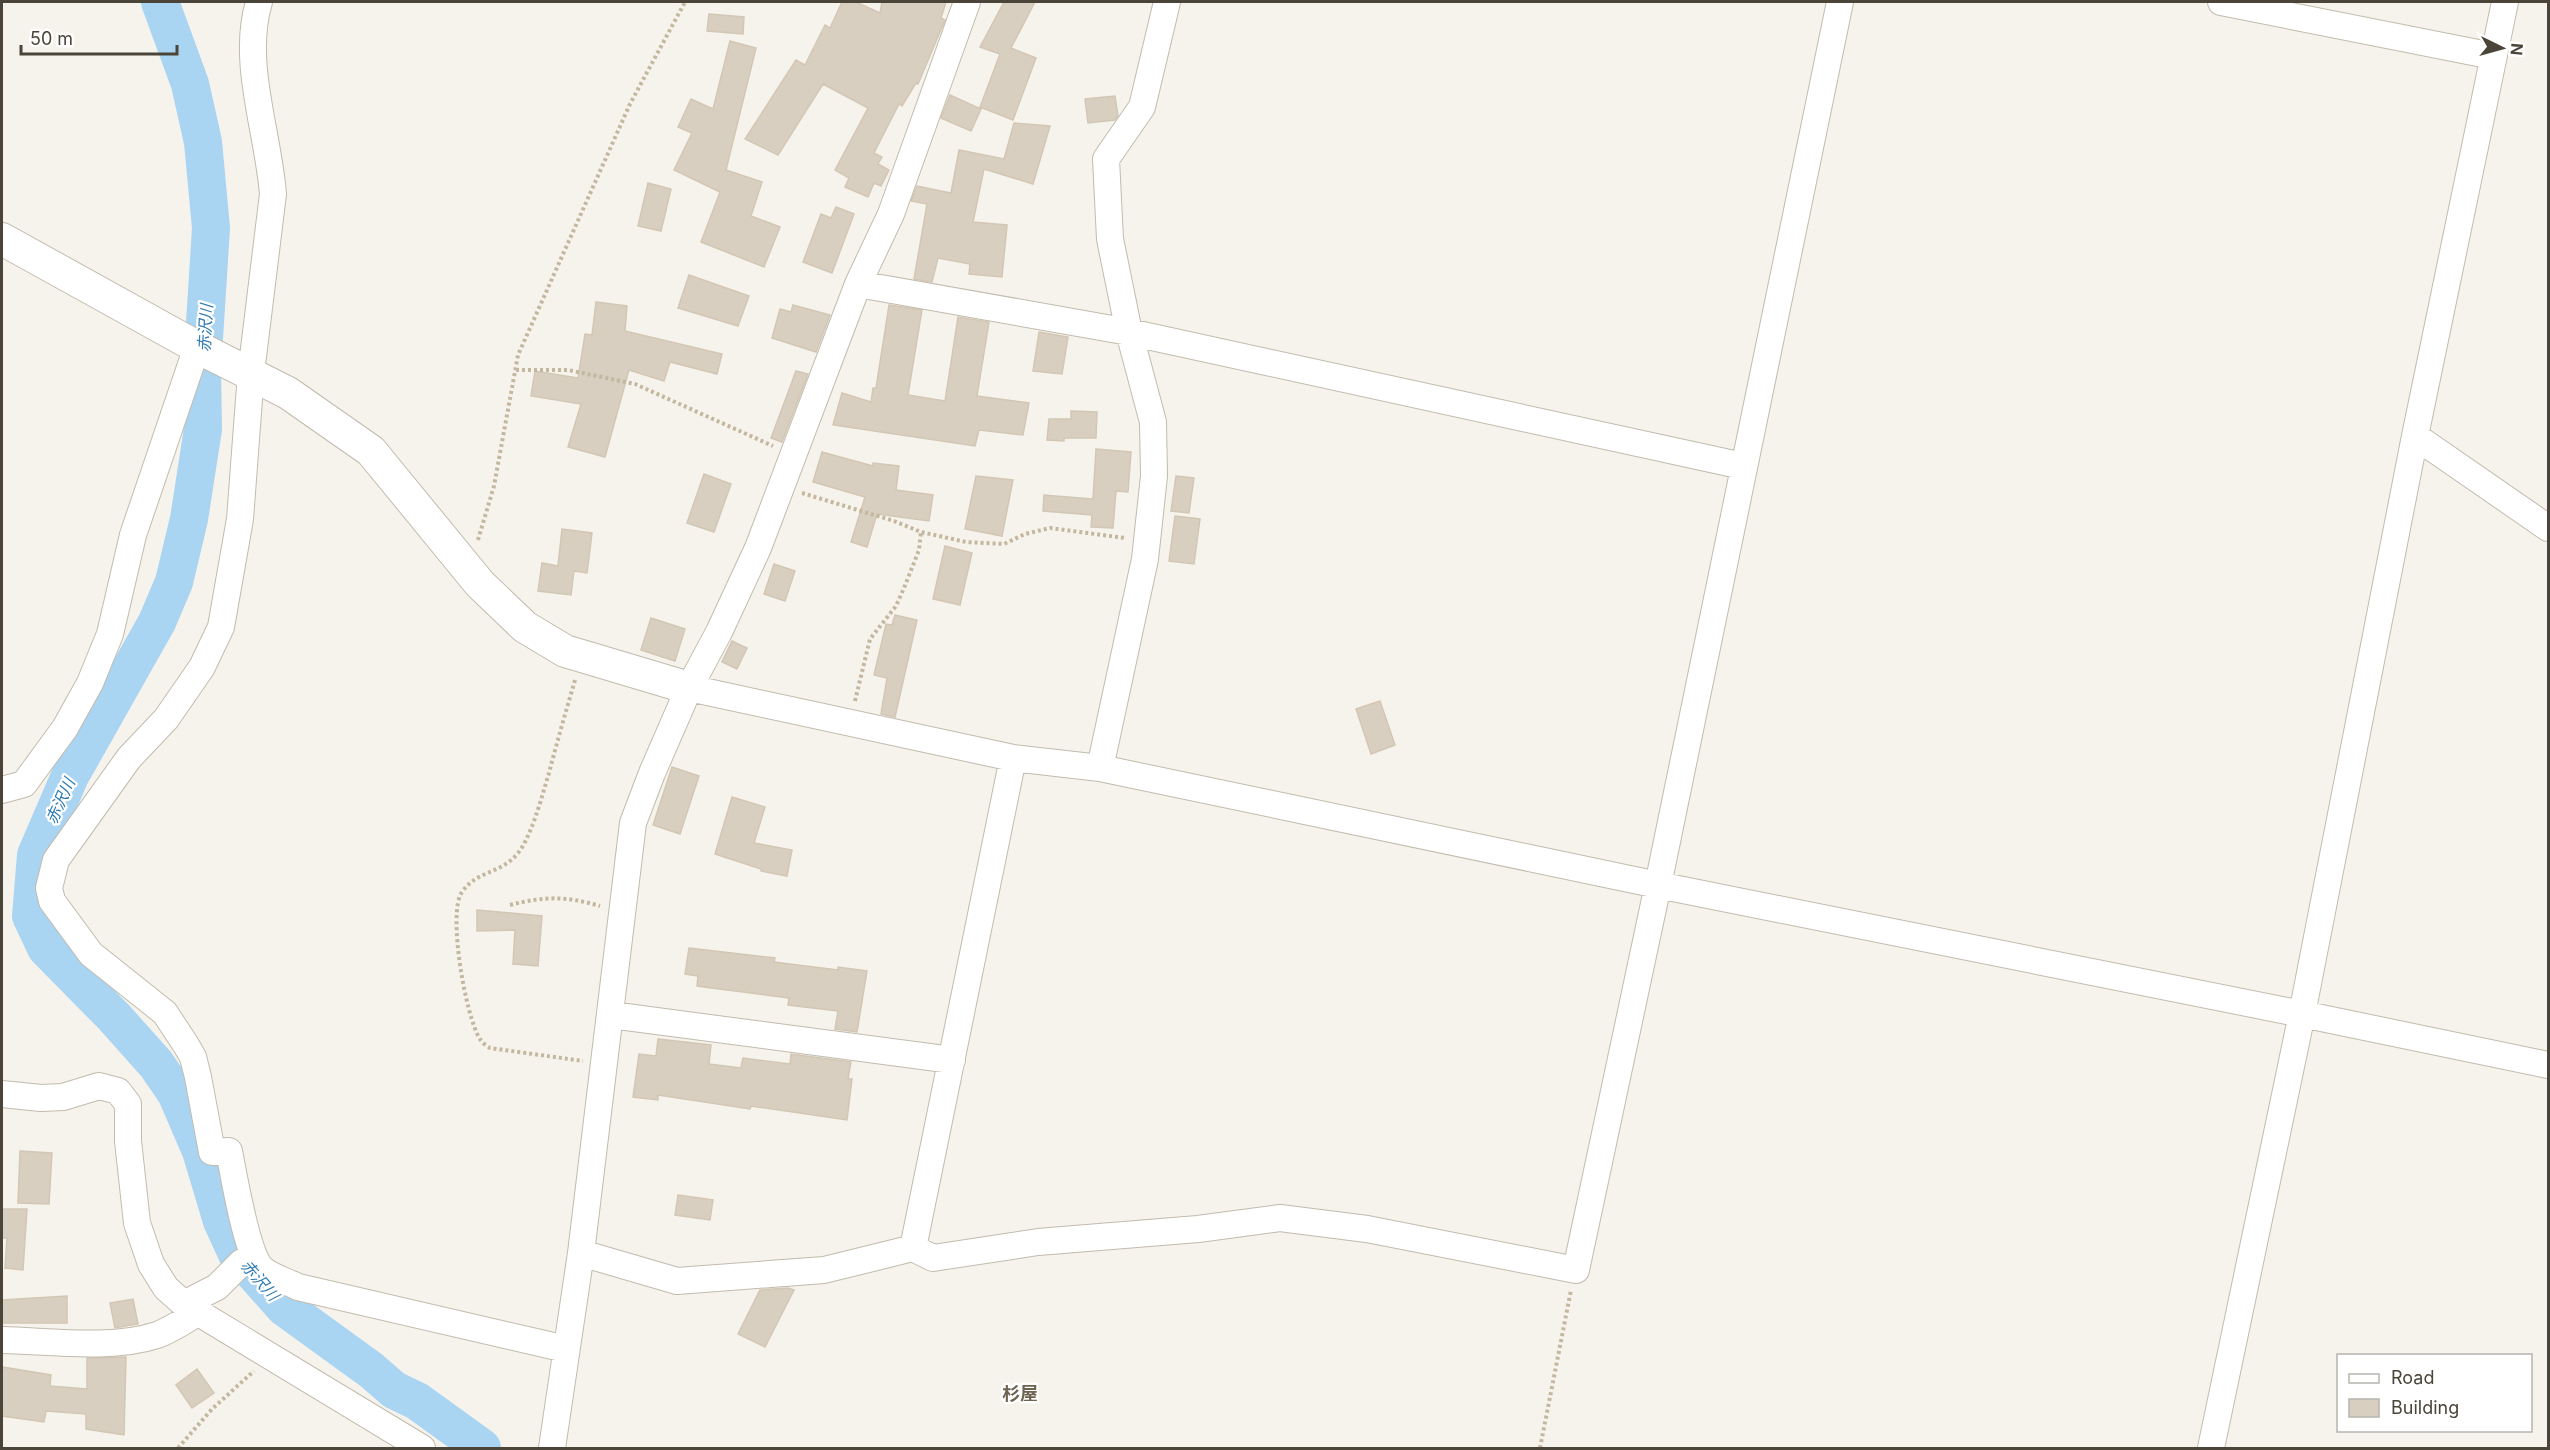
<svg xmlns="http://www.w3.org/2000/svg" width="2550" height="1450" viewBox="0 0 2550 1450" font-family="Inter,'Noto Sans JP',sans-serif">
<rect width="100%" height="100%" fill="#f6f3ec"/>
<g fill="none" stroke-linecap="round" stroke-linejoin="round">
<path stroke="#a9d4f2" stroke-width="38" d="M 160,2 L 190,84 L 203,142 L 211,228 L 202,370 L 203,429 L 189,519 L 174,582 L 157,622 L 70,776 L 36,855 L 31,916 L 46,948 L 114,1017 L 156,1064 L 176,1093 L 201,1151 L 222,1221 L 237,1254 L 284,1307 L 371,1370 L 394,1390 L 417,1401 L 482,1448"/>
</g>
<path fill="#d8cfc1" stroke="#d3c7b4" stroke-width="1.5" d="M 842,2 L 856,2 L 880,13 L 882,2 L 946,2 L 941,18 L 945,20 L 918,84 L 916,83 L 902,106 L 899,104 L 874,153 L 882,157 L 878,164 L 889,170 L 881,186 L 874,183 L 868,197 L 845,187 L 849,178 L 835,170 L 868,108 L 823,84 L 778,155 L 745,139 L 796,60 L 805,65 L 825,25 L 830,28 Z
M 1004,2 L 1035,2 L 1011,48 L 1036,58 L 1013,120 L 980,107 L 1000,54 L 980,47 Z
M 709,14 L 744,17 L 743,34 L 707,31 Z
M 730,41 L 756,48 L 726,170 L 762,182 L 751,216 L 780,227 L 764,267 L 701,242 L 720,192 L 674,170 L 692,133 L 678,127 L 691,99 L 713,109 Z
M 950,95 L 981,109 L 971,131 L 941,118 Z
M 1115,96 L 1118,116 L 1115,120 L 1088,123 L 1085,99 Z
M 1014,123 L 1050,126 L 1033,184 L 984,169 L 973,222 L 1007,225 L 1002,277 L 969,274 L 970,264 L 938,258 L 932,282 L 914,279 L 927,204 L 911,201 L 917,186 L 951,193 L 959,150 L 1004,159 Z
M 648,183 L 671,189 L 661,231 L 638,226 Z
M 836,207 L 854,214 L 832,273 L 803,262 L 821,214 L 831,218 Z
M 689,275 L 749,296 L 738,326 L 678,308 Z
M 596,302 L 627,306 L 625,331 L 722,354 L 717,374 L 670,362 L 664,381 L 629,370 L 605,457 L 568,447 L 581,404 L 531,396 L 535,371 L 578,378 L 585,334 L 592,335 Z
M 793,305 L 830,315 L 816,352 L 772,338 L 780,309 L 791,312 Z
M 889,305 L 922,310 L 908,395 L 945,401 L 958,317 L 989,322 L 977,396 L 1029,403 L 1023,435 L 979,430 L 975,446 L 833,425 L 842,393 L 871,402 L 873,388 L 876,388 Z
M 1039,332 L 1068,337 L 1062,374 L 1033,371 Z
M 796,371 L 808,374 L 782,442 L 771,438 Z
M 1071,411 L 1097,412 L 1096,438 L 1064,438 L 1064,441 L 1047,440 L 1049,419 L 1071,419 Z
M 1096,449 L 1131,452 L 1128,492 L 1116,491 L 1113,528 L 1091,527 L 1092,515 L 1043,511 L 1044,495 L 1093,499 Z
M 822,452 L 873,466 L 873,463 L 899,466 L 896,490 L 933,495 L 929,521 L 877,514 L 867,547 L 851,542 L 865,497 L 813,482 Z
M 704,474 L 731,484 L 714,532 L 687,523 Z
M 976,476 L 1013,480 L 1002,536 L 965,529 Z
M 1176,476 L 1194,478 L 1189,513 L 1171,511 Z
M 1175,516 L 1200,519 L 1194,564 L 1169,561 Z
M 562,529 L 592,533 L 587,573 L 574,571 L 571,595 L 538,591 L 542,563 L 558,566 Z
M 945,546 L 972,553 L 960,605 L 933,599 Z
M 774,564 L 795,571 L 785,601 L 764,594 Z
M 895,615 L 917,620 L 895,717 L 881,714 L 887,678 L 874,675 L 886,624 L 892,625 Z
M 651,618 L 685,629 L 675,661 L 641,650 Z
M 732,641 L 747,648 L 737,669 L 722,662 Z
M 1380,701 L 1395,745 L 1371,754 L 1356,709 Z
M 672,767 L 699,776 L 680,834 L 653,825 Z
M 732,797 L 765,807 L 754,843 L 792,850 L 787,876 L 761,871 L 761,869 L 715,854 Z
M 477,910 L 542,916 L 538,966 L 513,964 L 515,930 L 477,931 Z
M 689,948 L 775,958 L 774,962 L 838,970 L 838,967 L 867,971 L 857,1032 L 835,1029 L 838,1011 L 788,1005 L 789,998 L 697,986 L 698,976 L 685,974 Z
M 658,1039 L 711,1045 L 709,1064 L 741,1068 L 743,1058 L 790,1064 L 791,1054 L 851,1062 L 848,1079 L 852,1079 L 847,1120 L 751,1106 L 750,1109 L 658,1095 L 658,1100 L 633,1097 L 639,1054 L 656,1056 Z
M 20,1151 L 52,1153 L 49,1204 L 18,1203 Z
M 678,1195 L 713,1200 L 710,1220 L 675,1215 Z
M 2,1209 L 27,1209 L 23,1270 L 5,1268 L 7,1238 L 2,1238 Z
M 788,1288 L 794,1290 L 765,1347 L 738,1334 L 760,1290 Z
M 67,1296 L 67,1323 L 2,1323 L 2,1300 Z
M 133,1299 L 138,1324 L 115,1328 L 110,1303 Z
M 126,1357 L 124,1435 L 86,1429 L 86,1414 L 46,1411 L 44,1422 L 2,1416 L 2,1367 L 51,1375 L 50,1386 L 87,1389 L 87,1358 Z
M 197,1369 L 214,1393 L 192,1408 L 176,1385 Z"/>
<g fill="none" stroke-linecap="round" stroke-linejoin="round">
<defs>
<path id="minor" d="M 259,2 C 241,62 268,131 273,194 L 251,373 L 240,519 L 221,627 L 202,667 L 166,719 L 129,758 L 56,860 L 49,888 L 52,901 L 91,954 L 165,1013 L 186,1045 L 193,1057 L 198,1077 L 212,1152 L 229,1151 C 234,1176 246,1251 261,1268 C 270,1277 287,1281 298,1287 L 566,1349
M 2221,2 L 2493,56
M 858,284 L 1129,332 L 1743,466
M 2415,436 L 2548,528
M 689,688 L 1013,758 L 1100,768 L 1658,885 L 2302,1014 L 2548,1065
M 1100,768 L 1145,559 L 1154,476 L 1153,422 L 1129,332 L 1110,239 L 1106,159 L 1142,107 L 1167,2
M 2,790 L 24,784 L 65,728 L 90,683 L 110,634 L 133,535 L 197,347
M 611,1015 L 952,1060
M 2,1094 L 41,1098 L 63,1097 L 99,1086 L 118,1091 L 128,1104 L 128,1141 L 137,1223 L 151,1264 L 166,1288 L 184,1304 L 422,1448
M 913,1248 L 1013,758
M 581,1253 L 677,1281 L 824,1270 L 913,1248 L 933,1258 L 1038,1242 L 1198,1229 L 1280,1218 L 1367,1229 L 1576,1270 L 1658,885 L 1840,2
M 184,1304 L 217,1287 L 242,1262 L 256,1260
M 2,1340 C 49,1341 112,1350 157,1335 C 171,1330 185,1320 198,1313
M 552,1448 L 581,1253 L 633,823 L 652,773 L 689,688 L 719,632 L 758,548 L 858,284 L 891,214 L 967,2
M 2211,1448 L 2302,1014 L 2415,436 L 2505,2"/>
<path id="tertiary" d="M 2,239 L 197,347 L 288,393 L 371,451 L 480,584 L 525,627 L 565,651 L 689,688"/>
</defs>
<use href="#minor" stroke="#c2bbae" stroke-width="28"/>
<use href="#tertiary" stroke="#c2bbae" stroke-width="34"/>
<path stroke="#c4b79f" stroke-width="4" stroke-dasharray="3 3" stroke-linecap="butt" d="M 516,370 L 568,370 L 635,384 L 773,446
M 802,493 L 894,521 L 921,532 L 966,542 L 1004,544 L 1025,534 L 1050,528 L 1125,538
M 478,540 L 494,486 L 518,355 L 630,104 L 685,2
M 575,680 C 566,711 557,742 549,773 C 542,796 536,820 525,842 C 508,876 479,867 462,892 C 447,913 466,1018 480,1039 C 482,1043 487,1046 490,1048 L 583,1061
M 855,701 L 870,639 L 896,606 L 904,588 L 919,550 L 921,532
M 510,905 C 545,896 566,896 600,906
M 178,1448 L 212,1409 L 254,1371
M 1540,1448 L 1571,1290"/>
<use href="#minor" stroke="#fff" stroke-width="26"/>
<use href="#tertiary" stroke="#fff" stroke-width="32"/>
</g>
<g text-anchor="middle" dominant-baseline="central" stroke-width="4.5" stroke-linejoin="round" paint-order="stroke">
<g font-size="16" font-style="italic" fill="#2e7ab2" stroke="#fff">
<text transform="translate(205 328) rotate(-87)">赤沢川</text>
<text transform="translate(60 801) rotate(-66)">赤沢川</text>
<text transform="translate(260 1280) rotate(49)">赤沢川</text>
</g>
<g font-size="18" font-weight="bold" fill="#6e6250" stroke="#fff">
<text x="1020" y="1393">杉屋</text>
</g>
</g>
<rect width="2550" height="1450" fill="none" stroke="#4b4439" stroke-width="6"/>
<rect x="2337" y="1354" width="195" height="78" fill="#ffffff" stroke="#b7b4b0" stroke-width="1.5"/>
<rect x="2349" y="1374" width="30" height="9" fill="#ffffff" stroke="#b7b4b0" stroke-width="1.5"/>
<text x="2391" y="1384" font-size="18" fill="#4b4439">Road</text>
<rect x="2349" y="1399" width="30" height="18" fill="#d8cfc1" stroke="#b7b4b0" stroke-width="1.5"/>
<text x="2391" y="1414" font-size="18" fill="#4b4439">Building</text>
<g transform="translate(2502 48) rotate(95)" stroke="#ffffff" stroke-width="4.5" paint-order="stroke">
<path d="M0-4.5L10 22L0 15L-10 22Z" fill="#4b4439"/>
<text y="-9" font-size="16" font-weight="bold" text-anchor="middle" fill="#4b4439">N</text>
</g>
<path d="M21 45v9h156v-9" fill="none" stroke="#4b4439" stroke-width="3"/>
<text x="30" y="45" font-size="18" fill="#4b4439" stroke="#ffffff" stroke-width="4.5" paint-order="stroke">50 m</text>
</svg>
